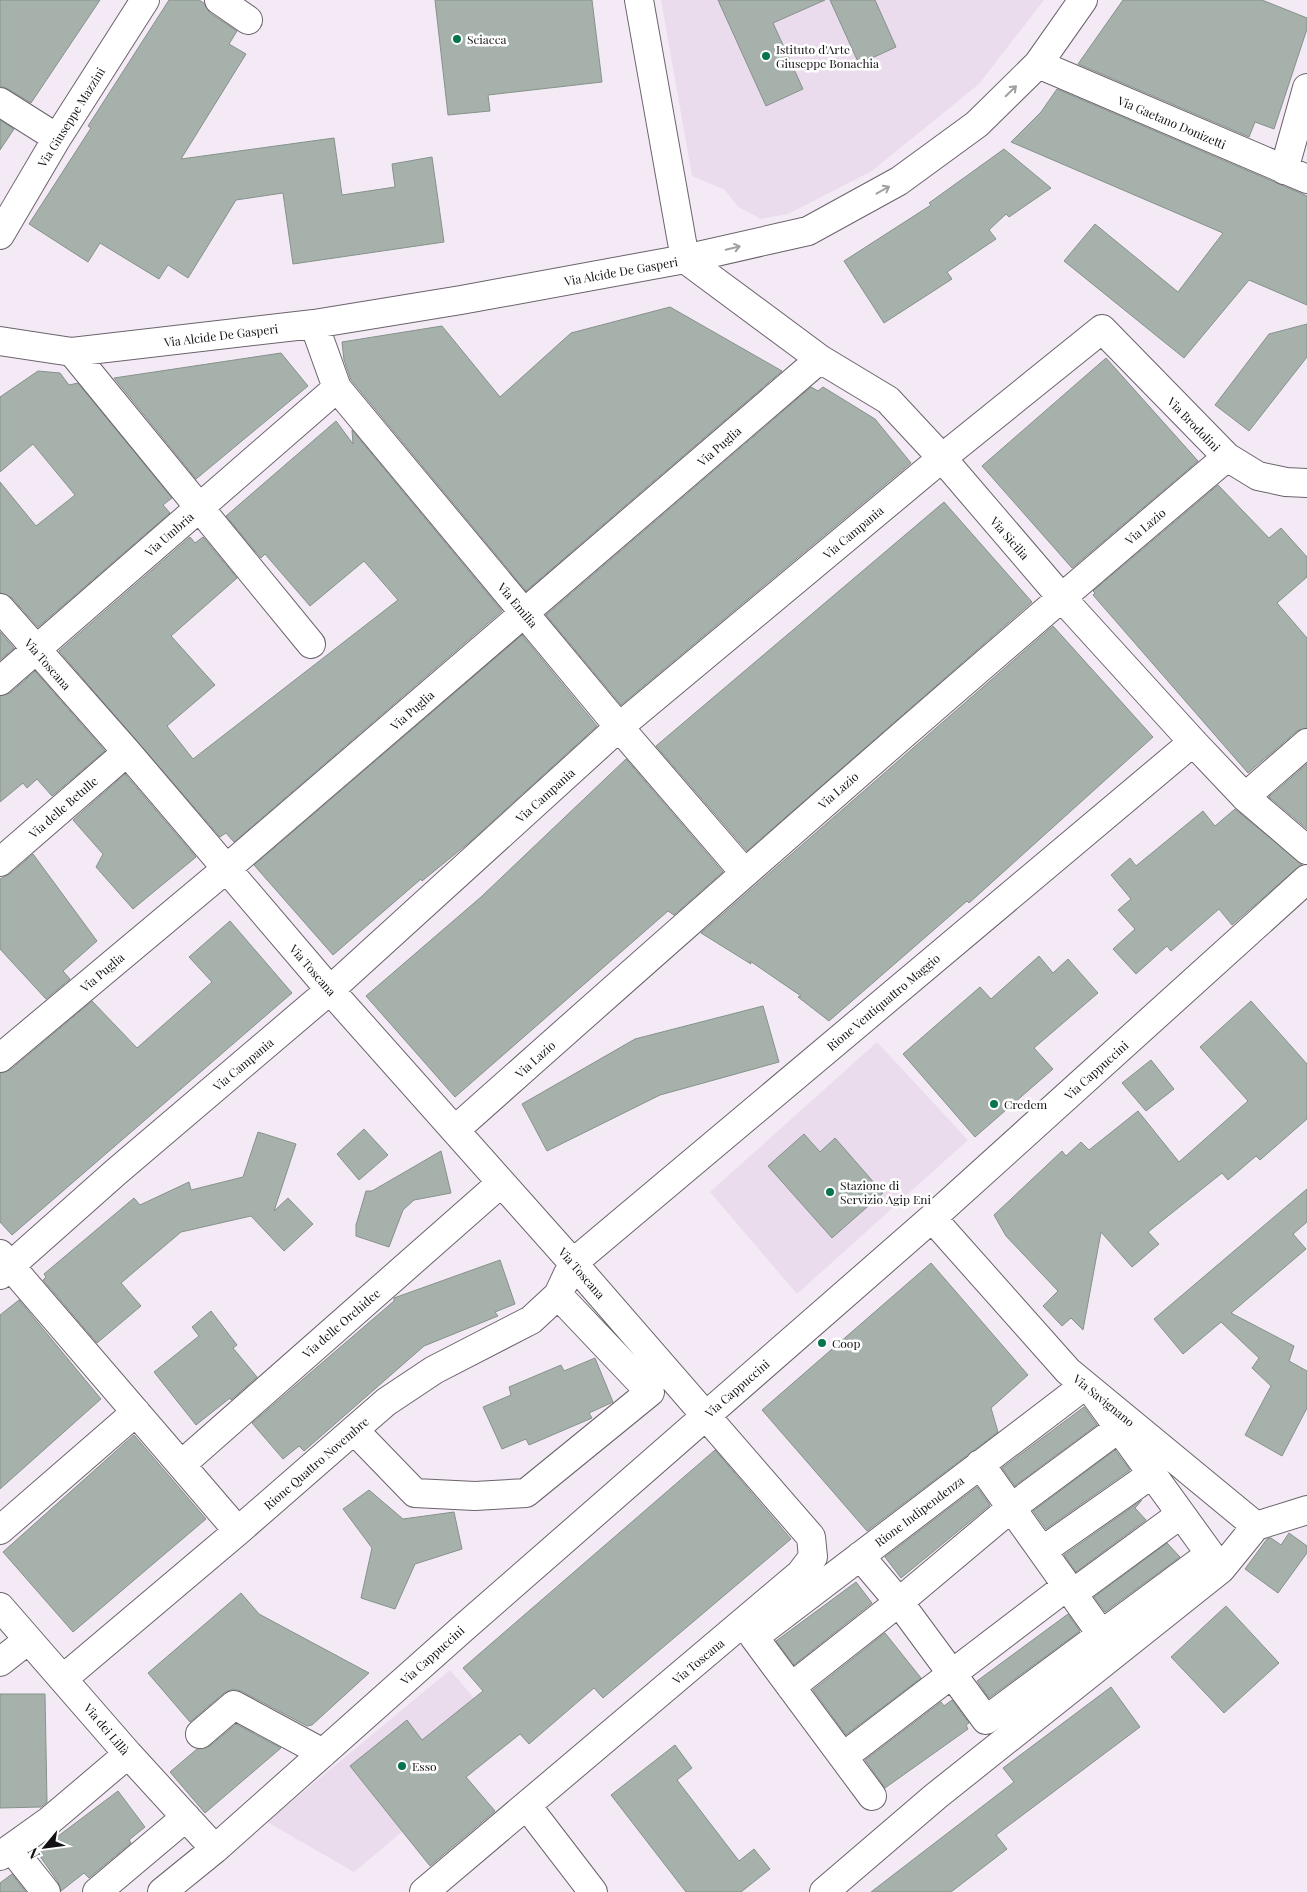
<svg xmlns="http://www.w3.org/2000/svg" width="1307" height="1892" viewBox="0 0 1307 1892" font-family="'Playfair Display',serif">
<rect width="100%" height="100%" fill="#f3eaf5"/>
<path fill="#ebdced" d="M 661,0 L 1044,0 L 979,84 L 872,171 L 788,214 L 761,219 L 738,207 L 725,190 L 692,176 Z
M 877,1042 L 968,1140 L 797,1294 L 710,1192 Z
M 450,1670 L 511,1741 L 354,1872 L 267,1822 Z"/>
<path fill="#a5b1aa" stroke="#86928b" d="M 0,0 L 100,0 L 31,103 L 8,89 L 0,86 Z
M 169,0 L 199,0 L 204,3 L 210,13 L 237,31 L 229,44 L 246,54 L 181,159 L 334,138 L 342,195 L 395,187 L 392,164 L 432,157 L 444,242 L 293,264 L 283,193 L 236,200 L 188,278 L 168,265 L 159,279 L 100,243 L 88,262 L 29,224 L 91,128 L 88,126 Z
M 435,0 L 592,0 L 602,82 L 488,95 L 490,111 L 448,115 Z
M 718,0 L 825,0 L 773,23 L 803,89 L 766,106 Z
M 830,0 L 875,0 L 896,47 L 859,64 Z
M 1123,0 L 1262,0 L 1307,18 L 1307,29 L 1274,129 L 1255,122 L 1249,137 L 1078,64 Z
M 1057,89 L 1307,196 L 1307,305 L 1249,280 L 1184,358 L 1064,261 L 1095,224 L 1178,292 L 1223,233 L 1011,142 L 1041,112 Z
M 0,120 L 14,129 L 0,150 Z
M 1004,149 L 1051,188 L 1009,217 L 1006,214 L 989,230 L 996,239 L 947,272 L 952,279 L 884,323 L 844,261 L 931,205 L 929,203 Z
M 670,307 L 782,371 L 526,591 L 351,380 L 344,360 L 342,342 L 442,326 L 500,397 L 571,333 Z
M 1307,324 L 1307,357 L 1249,431 L 1215,405 L 1269,334 Z
M 281,353 L 308,386 L 196,479 L 114,378 Z
M 1106,358 L 1198,461 L 1072,568 L 982,466 Z
M 38,371 L 60,373 L 69,385 L 78,383 L 172,498 L 163,505 L 170,513 L 38,627 L 12,598 L 0,593 L 0,482 L 36,526 L 75,495 L 33,444 L 0,472 L 0,397 Z
M 811,387 L 818,391 L 823,387 L 875,419 L 911,463 L 621,705 L 546,615 Z
M 336,421 L 353,444 L 352,430 L 502,611 L 234,842 L 226,833 L 220,837 L 59,651 L 190,537 L 195,543 L 203,537 L 237,578 L 171,636 L 215,685 L 167,726 L 193,759 L 398,600 L 364,561 L 310,606 L 265,554 L 261,558 L 226,516 Z
M 1218,485 L 1269,538 L 1281,528 L 1307,557 L 1307,577 L 1277,603 L 1307,638 L 1307,728 L 1297,731 L 1248,773 L 1093,595 L 1095,593 L 1093,591 Z
M 944,502 L 1032,602 L 747,851 L 656,746 Z
M 1053,626 L 1153,737 L 969,903 L 967,901 L 829,1021 L 798,997 L 801,996 L 750,961 L 751,964 L 701,933 Z
M 0,632 L 14,648 L 0,660 Z
M 522,635 L 597,726 L 471,841 L 422,881 L 421,879 L 333,955 L 254,865 Z
M 35,671 L 105,751 L 52,796 L 37,779 L 27,788 L 23,783 L 0,802 L 0,696 L 10,693 Z
M 626,759 L 723,872 L 674,915 L 668,911 L 455,1097 L 366,996 L 481,897 Z
M 1307,764 L 1307,829 L 1269,797 Z
M 125,774 L 196,857 L 133,909 L 96,867 L 103,854 L 73,820 Z
M 1235,809 L 1302,864 L 1232,925 L 1219,909 L 1171,951 L 1167,946 L 1136,974 L 1113,949 L 1135,929 L 1118,910 L 1131,899 L 1111,875 L 1130,858 L 1136,866 L 1203,811 L 1215,826 Z
M 33,854 L 97,941 L 63,971 L 70,979 L 46,999 L 0,949 L 0,879 L 10,874 Z
M 230,921 L 292,993 L 12,1235 L 0,1222 L 0,1073 L 10,1070 L 92,1001 L 137,1048 L 212,982 L 189,957 Z
M 1039,956 L 1053,973 L 1068,959 L 1098,993 L 1034,1048 L 1053,1069 L 975,1137 L 903,1054 L 980,987 L 991,999 Z
M 1251,1001 L 1307,1064 L 1307,1119 L 1260,1160 L 1256,1156 L 1228,1180 L 1222,1173 L 1148,1232 L 1159,1244 L 1132,1267 L 1101,1232 L 1083,1330 L 1071,1318 L 1062,1326 L 1043,1306 L 1058,1291 L 1006,1236 L 994,1215 L 1062,1151 L 1066,1156 L 1081,1142 L 1089,1150 L 1138,1111 L 1179,1162 L 1248,1101 L 1200,1047 Z
M 763,1006 L 779,1062 L 660,1095 L 547,1151 L 522,1104 L 635,1039 Z
M 1151,1060 L 1174,1089 L 1146,1111 L 1122,1083 Z
M 364,1129 L 388,1155 L 359,1180 L 337,1154 Z
M 258,1132 L 296,1144 L 274,1211 L 288,1198 L 313,1224 L 284,1251 L 251,1216 L 181,1232 L 121,1283 L 141,1306 L 97,1343 L 43,1280 L 46,1277 L 44,1274 L 134,1198 L 140,1205 L 189,1182 L 191,1190 L 243,1177 Z
M 804,1134 L 820,1152 L 835,1138 L 883,1193 L 832,1238 L 768,1166 Z
M 441,1151 L 451,1193 L 414,1200 L 403,1210 L 389,1247 L 356,1236 L 356,1225 L 366,1191 L 372,1191 Z
M 1307,1189 L 1307,1222 L 1293,1234 L 1306,1249 L 1231,1313 L 1294,1346 L 1289,1361 L 1307,1371 L 1307,1408 L 1282,1456 L 1245,1435 L 1271,1386 L 1252,1368 L 1259,1358 L 1221,1322 L 1183,1354 L 1154,1319 Z
M 500,1260 L 515,1304 L 495,1312 L 498,1316 L 424,1346 L 304,1451 L 299,1446 L 283,1459 L 252,1423 L 394,1301 L 394,1298 Z
M 931,1263 L 1028,1375 L 991,1408 L 998,1432 L 867,1531 L 762,1410 Z
M 19,1300 L 101,1399 L 0,1489 L 0,1315 Z
M 211,1311 L 237,1345 L 233,1348 L 257,1377 L 231,1400 L 230,1398 L 196,1425 L 154,1372 L 199,1336 L 192,1327 Z
M 595,1358 L 613,1402 L 589,1413 L 592,1418 L 529,1445 L 526,1439 L 502,1449 L 483,1407 L 511,1395 L 509,1387 L 561,1365 L 564,1371 Z
M 1084,1407 L 1097,1425 L 1015,1486 L 1002,1468 Z
M 134,1435 L 206,1519 L 73,1632 L 3,1552 Z
M 715,1450 L 791,1539 L 603,1698 L 594,1688 L 529,1744 L 520,1734 L 466,1777 L 495,1811 L 430,1866 L 350,1766 L 407,1720 L 422,1740 L 483,1691 L 463,1668 Z
M 1115,1450 L 1130,1470 L 1046,1529 L 1033,1511 Z
M 977,1487 L 990,1505 L 901,1578 L 885,1557 Z
M 369,1490 L 403,1519 L 454,1512 L 462,1549 L 415,1564 L 395,1609 L 361,1598 L 372,1548 L 343,1509 Z
M 1142,1500 L 1135,1508 L 1146,1520 L 1076,1572 L 1064,1555 Z
M 1289,1533 L 1307,1546 L 1307,1553 L 1278,1593 L 1245,1569 L 1267,1539 L 1271,1538 L 1281,1545 Z
M 1167,1543 L 1180,1557 L 1105,1612 L 1094,1597 Z
M 856,1582 L 872,1603 L 794,1665 L 776,1641 Z
M 241,1593 L 259,1614 L 369,1673 L 312,1725 L 307,1726 L 241,1691 L 233,1689 L 224,1693 L 190,1722 L 148,1673 Z
M 1226,1606 L 1279,1663 L 1224,1713 L 1171,1657 Z
M 1068,1614 L 1080,1631 L 989,1698 L 977,1681 Z
M 885,1633 L 921,1678 L 846,1735 L 813,1690 Z
M 1111,1687 L 1140,1727 L 996,1835 L 1007,1849 L 951,1892 L 871,1892 L 1014,1782 L 1003,1768 Z
M 0,1694 L 45,1694 L 47,1802 L 41,1807 L 0,1808 Z
M 952,1700 L 969,1723 L 966,1725 L 968,1729 L 885,1788 L 865,1760 L 941,1702 L 944,1706 Z
M 236,1724 L 281,1748 L 205,1813 L 170,1772 L 197,1749 L 210,1746 Z
M 675,1745 L 692,1768 L 677,1780 L 739,1861 L 754,1849 L 770,1869 L 741,1892 L 686,1892 L 611,1795 Z
M 118,1791 L 145,1827 L 129,1840 L 131,1843 L 89,1878 L 84,1873 L 61,1891 L 58,1882 L 37,1852 Z
M 12,1874 L 26,1892 L 0,1892 L 0,1883 Z"/>
<g fill="none" stroke-linecap="round" stroke-linejoin="round">
<defs>
<path id="minor" d="M 219,0 L 248,20
M 639,0 L 685,259
M 1038,64 L 1307,179
M 0,102 L 57,138
M 1284,170 L 1307,88
M 0,235 L 57,138 L 145,0
M 685,259 L 820,359 L 888,400 L 942,458 L 1061,597 L 1193,742 L 1245,797 L 1307,850
M 314,324 L 337,388 L 619,727 L 744,872
M 0,341 L 72,352 L 314,324 L 461,300 L 685,259 L 808,231 L 899,181 L 977,124 L 1038,64 L 1083,0
M 72,352 L 311,644
M 0,608 L 127,752 L 330,990 L 573,1263 L 811,1537 L 813,1557 L 800,1574 L 424,1892
M 0,681 L 337,388
M 1245,797 L 1307,743
M 0,862 L 127,752
M 0,1058 L 226,869 L 820,359
M 455,1130 C 710,903 966,677 1227,457
M 932,1218 L 1068,1371 L 1256,1526 L 1307,1510
M 0,1254 L 238,1531
M 0,1275 L 116,1172 L 330,990 L 619,727 L 942,458 L 1102,329 L 1227,457 L 1258,476 L 1286,482 L 1307,483
M 354,1430 L 415,1493 L 475,1496 L 526,1493 L 650,1392 L 558,1295
M 182,1464 L 501,1183
M 980,1464 L 1102,1635
M 0,1530 L 136,1412
M 1042,1551 L 1152,1474
M 860,1556 L 899,1602 L 986,1720 L 1210,1554 L 1092,1391
M 1072,1594 L 1181,1514
M 0,1607 L 128,1754 L 215,1849
M 0,1662 L 28,1640
M 64,1678 L 238,1531 L 386,1402 L 434,1370 L 531,1320 L 558,1295 L 573,1263 L 1193,742
M 791,1687 L 899,1602 L 1011,1508 L 1119,1428
M 200,1734 L 234,1705 L 323,1753
M 843,1757 L 1067,1586
M 872,1796 L 754,1637 L 1085,1385
M 527,1806 L 593,1892
M 11,1848 L 46,1892
M 0,1856 L 49,1821 L 128,1754
M 97,1892 L 186,1817
M 162,1892 L 215,1849 L 461,1630 L 932,1218 L 1307,879
M 824,1892 L 936,1796 L 1221,1569 L 1256,1526"/>
</defs>
<use href="#minor" stroke="#6b636c" stroke-width="30"/>
<use href="#minor" stroke="#fff" stroke-width="28"/>
</g>
<defs><path id="oneway-shaft" d="M-6 0H5M1.5-3L5.5 0L1.5 3" fill="none" stroke-width="1.6" stroke-linecap="round" stroke-linejoin="round" transform="scale(1.25)"/></defs>
<g stroke="#a1a0a1">
<use href="#oneway-shaft" transform="translate(1011 91) rotate(-44)"/>
<use href="#oneway-shaft" transform="translate(883 190) rotate(-29)"/>
<use href="#oneway-shaft" transform="translate(733 248) rotate(-13)"/>
</g>
<g fill="#06744d" stroke="#fff" stroke-width="2">
<circle cx="457" cy="39" r="5"/>
<circle cx="766" cy="56" r="5"/>
<circle cx="994" cy="1104" r="5"/>
<circle cx="830" cy="1192" r="5"/>
<circle cx="822" cy="1343" r="5"/>
<circle cx="402" cy="1766" r="5"/>
</g>
<g text-anchor="middle" dominant-baseline="central" stroke-width="5" stroke-linejoin="round" paint-order="stroke">
<g font-size="12" fill="#141115" stroke="#fff" text-anchor="start">
<text x="467" y="39">Sciacca</text>
<text x="776" y="49">Istituto d'Arte<tspan x="776" dy="14">Giuseppe Bonachia</tspan></text>
<text x="1004" y="1104">Credem</text>
<text x="840" y="1185">Stazione di<tspan x="840" dy="14">Servizio Agip Eni</tspan></text>
<text x="832" y="1343">Coop</text>
<text x="412" y="1766">Esso</text>
</g>
<g font-size="12" fill="#141115" stroke="#fff">
<text transform="translate(71 117) rotate(-58)">Via Giuseppe Mazzini</text>
<text transform="translate(1172 122) rotate(23)">Via Gaetano Donizetti</text>
<text transform="translate(621 271) rotate(-10)">Via Alcide De Gasperi</text>
<text transform="translate(221 335) rotate(-7)">Via Alcide De Gasperi</text>
<text transform="translate(1194 424) rotate(46)">Via Brodolini</text>
<text transform="translate(719 446) rotate(-41)">Via Puglia</text>
<text transform="translate(1145 526) rotate(-40)">Via Lazio</text>
<text transform="translate(853 532) rotate(-40)">Via Campania</text>
<text transform="translate(169 534) rotate(-41)">Via Umbria</text>
<text transform="translate(1010 538) rotate(49)">Via Sicilia</text>
<text transform="translate(518 605) rotate(50)">Via Emilia</text>
<text transform="translate(48 664) rotate(49)">Via Toscana</text>
<text transform="translate(412 710) rotate(-41)">Via Puglia</text>
<text transform="translate(838 790) rotate(-41)">Via Lazio</text>
<text transform="translate(545 795) rotate(-42)">Via Campania</text>
<text transform="translate(63 807) rotate(-41)">Via delle Betulle</text>
<text transform="translate(313 970) rotate(49)">Via Toscana</text>
<text transform="translate(102 972) rotate(-40)">Via Puglia</text>
<text transform="translate(883 1002) rotate(-40)">Rione Ventiquattro Maggio</text>
<text transform="translate(535 1059) rotate(-42)">Via Lazio</text>
<text transform="translate(243 1064) rotate(-40)">Via Campania</text>
<text transform="translate(1096 1070) rotate(-42)">Via Cappuccini</text>
<text transform="translate(582 1273) rotate(49)">Via Toscana</text>
<text transform="translate(341 1323) rotate(-41)">Via delle Orchidee</text>
<text transform="translate(737 1388) rotate(-41)">Via Cappuccini</text>
<text transform="translate(1104 1400) rotate(39)">Via Savignano</text>
<text transform="translate(316 1463) rotate(-41)">Rione Quattro Novembre</text>
<text transform="translate(919 1511) rotate(-37)">Rione Indipendenza</text>
<text transform="translate(432 1655) rotate(-42)">Via Cappuccini</text>
<text transform="translate(698 1661) rotate(-40)">Via Toscana</text>
<text transform="translate(107 1729) rotate(50)">Via dei Lillà</text>
</g>
</g>
<g transform="translate(45 1847) rotate(241)" stroke="#ffffff" stroke-width="4" paint-order="stroke">
<path d="M0-4L9 19L0 12L-9 19Z" fill="#141115"/>
<text y="-8" font-size="14" font-weight="bold" text-anchor="middle" fill="#141115">N</text>
</g>
</svg>
